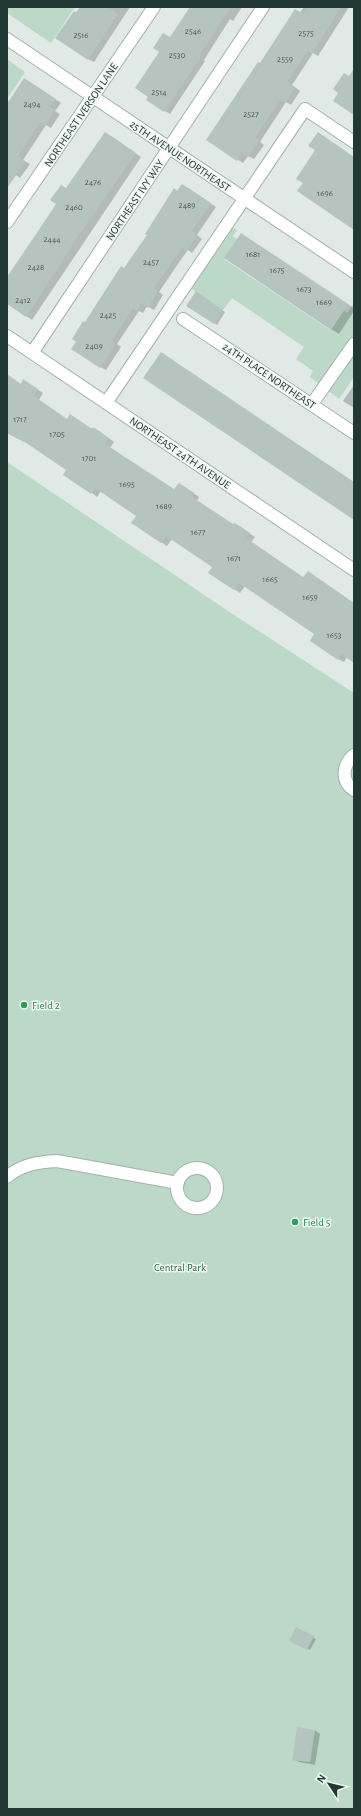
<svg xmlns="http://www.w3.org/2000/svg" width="361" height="1816" viewBox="0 0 361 1816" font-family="'Alegreya Sans',sans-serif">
<rect width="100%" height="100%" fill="#e0e9e6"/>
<path fill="#bbd9c6" d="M 7,7 L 75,7 L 51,43 L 7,13 Z
M 7,59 L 25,72 L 7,99 Z
M 227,224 L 237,230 L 233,236 L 237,239 L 224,259 L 330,330 L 344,311 L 347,313 L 354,303 L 354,377 L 339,399 L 310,377 L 313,371 L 296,359 L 304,347 L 232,298 L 223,310 L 186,285 Z
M 7,462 L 234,615 L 354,693 L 354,1809 L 7,1809 Z"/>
<path fill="#0003" d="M 80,7 L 130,7 L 94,62 L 88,59 L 76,13 Z
M 190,7 L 242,7 L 233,21 L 230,19 L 204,60 L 205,61 L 170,114 L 147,99 L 171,38 Z
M 304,7 L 349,7 L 318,56 L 313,53 L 292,85 L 300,91 L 291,105 L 286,102 L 260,142 L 264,145 L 254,159 L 248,156 L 243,163 L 207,140 L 261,65 Z
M 30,82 L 61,103 L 55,111 L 60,114 L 51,128 L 46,125 L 23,160 L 30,164 L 20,178 L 16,175 L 7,188 L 7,116 Z
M 111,136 L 141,157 L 32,320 L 7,303 L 7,279 L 66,189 Z
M 188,188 L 216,207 L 197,235 L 202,239 L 192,253 L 188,250 L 182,258 L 159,292 L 163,295 L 154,310 L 147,306 L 143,313 L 139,311 L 117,344 L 121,347 L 106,370 L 100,367 L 77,342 L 85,324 L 178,192 Z
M 249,239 L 354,308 L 354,311 L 339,334 L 331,329 Z
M 196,293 L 225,312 L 217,325 L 188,305 Z
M 7,375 L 21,385 L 29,384 L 43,393 L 39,400 L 67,420 L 99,431 L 114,442 L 110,448 L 175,490 L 185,487 L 199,497 L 197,501 L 234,525 L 240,527 L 255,537 L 251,542 L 304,578 L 354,604 L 354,662 L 347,657 L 344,662 L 338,659 L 316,634 L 245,586 L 240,593 L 210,573 L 213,567 L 172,539 L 167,546 L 161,542 L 137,515 L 101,491 L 97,497 L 92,493 L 64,475 L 68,469 L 25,441 L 24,442 L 7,433 Z
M 354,385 L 354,408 L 343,401 Z
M 297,1629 L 316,1639 L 310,1650 L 291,1641 Z
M 315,1730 L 320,1734 L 315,1765 L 299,1762 L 293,1759 Z"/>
<path fill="#b6c4bf" d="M 81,7 L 108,7 L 118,14 L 88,60 L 55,38 L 74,11 L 77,13 Z
M 190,7 L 231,7 L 199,56 L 201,57 L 164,112 L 146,100 L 148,97 L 135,88 L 159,52 L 153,48 L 163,33 L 170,37 Z
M 308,7 L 341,7 L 312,54 L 308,51 L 287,81 L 295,87 L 285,103 L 280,100 L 255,138 L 259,141 L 248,157 L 242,153 L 237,161 L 206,140 L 258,62 L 260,63 L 295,9 L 303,14 Z
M 354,69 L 354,115 L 333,101 L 338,93 L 333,89 L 344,73 L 349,76 Z
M 24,78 L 56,99 L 50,107 L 55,110 L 45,126 L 40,122 L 18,156 L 25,161 L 7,187 L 7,104 Z
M 105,132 L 136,153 L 81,232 L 26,317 L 7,304 L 7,277 L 51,212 L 56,204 L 50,200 L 61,185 L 66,188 Z
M 318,132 L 354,157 L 354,230 L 297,191 L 303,183 L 296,179 L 315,150 L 308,146 Z
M 182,184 L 211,203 L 192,231 L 197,235 L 186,251 L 182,248 L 177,255 L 154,288 L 158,291 L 148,308 L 141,303 L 137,311 L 133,308 L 112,340 L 116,343 L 100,368 L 71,349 L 76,342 L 72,339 L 83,321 L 85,322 L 121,266 L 124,268 L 147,235 L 145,234 L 174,188 L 177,191 Z
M 241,233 L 348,304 L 331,330 L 224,258 Z
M 196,291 L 223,310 L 214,324 L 186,306 Z
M 161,352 L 354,482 L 354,520 L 143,378 Z
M 7,374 L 21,384 L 23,379 L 38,389 L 34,396 L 67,419 L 70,414 L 92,429 L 93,427 L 109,438 L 105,444 L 174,489 L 179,483 L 194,493 L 192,497 L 233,524 L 235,523 L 250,533 L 246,538 L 303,577 L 308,571 L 354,603 L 354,663 L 341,654 L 338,660 L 310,641 L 314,634 L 239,583 L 234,590 L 208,573 L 212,567 L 166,536 L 161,543 L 131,523 L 136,516 L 95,488 L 91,494 L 63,475 L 66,470 L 19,438 L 18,439 L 7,432 Z
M 296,1627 L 314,1636 L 307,1650 L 289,1641 Z
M 297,1727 L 315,1730 L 310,1762 L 292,1760 Z"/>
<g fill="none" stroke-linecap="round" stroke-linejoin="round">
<defs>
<path id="minor" d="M 7,39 L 354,272
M 7,222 L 154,7
M 183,319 L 354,433
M 7,336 L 354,570
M 32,353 L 263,7
M 106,403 L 305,109 L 354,142
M 312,404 L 354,344
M 354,755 C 343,764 340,781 354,790
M177 1188a20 20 0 1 1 40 0a20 20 0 1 1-40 0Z
M 7,1177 C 22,1164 39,1162 57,1161 L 178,1183"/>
</defs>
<use href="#minor" stroke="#a3b0ad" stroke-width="14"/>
<use href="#minor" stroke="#fff" stroke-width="12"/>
</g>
<g fill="#2e9e5b" stroke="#f0f6f4" stroke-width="1.5">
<circle cx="24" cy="1005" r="4"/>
<circle cx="295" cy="1222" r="4"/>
</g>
<g text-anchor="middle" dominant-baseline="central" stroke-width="3" stroke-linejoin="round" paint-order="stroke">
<g font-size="9" fill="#475b57">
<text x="193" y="31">2546</text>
<text x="306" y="33">2575</text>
<text x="81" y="35">2516</text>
<text x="177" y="55">2530</text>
<text x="285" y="59">2559</text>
<text x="159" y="92">2514</text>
<text x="32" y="104">2494</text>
<text x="251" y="114">2527</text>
<text x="93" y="182">2476</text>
<text x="325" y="193">1696</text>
<text x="187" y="205">2489</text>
<text x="74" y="207">2460</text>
<text x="52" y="239">2444</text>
<text x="253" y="254">1681</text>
<text x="151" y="262">2457</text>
<text x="36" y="267">2428</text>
<text x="277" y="270">1675</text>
<text x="304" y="289">1673</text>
<text x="23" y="300">2412</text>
<text x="324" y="302">1669</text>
<text x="108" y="315">2425</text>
<text x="94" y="346">2409</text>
<text x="20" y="419">1717</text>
<text x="57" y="434">1705</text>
<text x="89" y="458">1701</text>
<text x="127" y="484">1695</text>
<text x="164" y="506">1689</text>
<text x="198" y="532">1677</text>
<text x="234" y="558">1671</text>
<text x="270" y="579">1665</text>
<text x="310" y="597">1659</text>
<text x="334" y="635">1653</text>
</g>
<g font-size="11" fill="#223834" stroke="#f0f6f4">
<text transform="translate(81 115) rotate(-56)">NORTHEAST IVERSON LANE</text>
<text transform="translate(180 156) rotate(34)">25TH AVENUE NORTHEAST</text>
<text transform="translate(135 200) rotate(-56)">NORTHEAST IVY WAY</text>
<text transform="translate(269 376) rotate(34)">24TH PLACE NORTHEAST</text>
<text transform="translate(180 453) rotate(34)">NORTHEAST 24TH AVENUE</text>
</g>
<g font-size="11" fill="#27864d" stroke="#f0f6f4" text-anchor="start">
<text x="32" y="1005">Field 2</text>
<text x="303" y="1222">Field 5</text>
</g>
<g font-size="11" fill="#316b4d" stroke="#f0f6f4">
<text x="180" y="1267">Central Park</text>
</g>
</g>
<rect width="361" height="1816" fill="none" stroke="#223834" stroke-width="16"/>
<g transform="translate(329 1784) rotate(305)" stroke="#f0f6f4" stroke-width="3" paint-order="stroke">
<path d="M0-3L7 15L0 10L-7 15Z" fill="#223834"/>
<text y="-6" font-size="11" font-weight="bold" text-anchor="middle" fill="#223834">N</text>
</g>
</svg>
